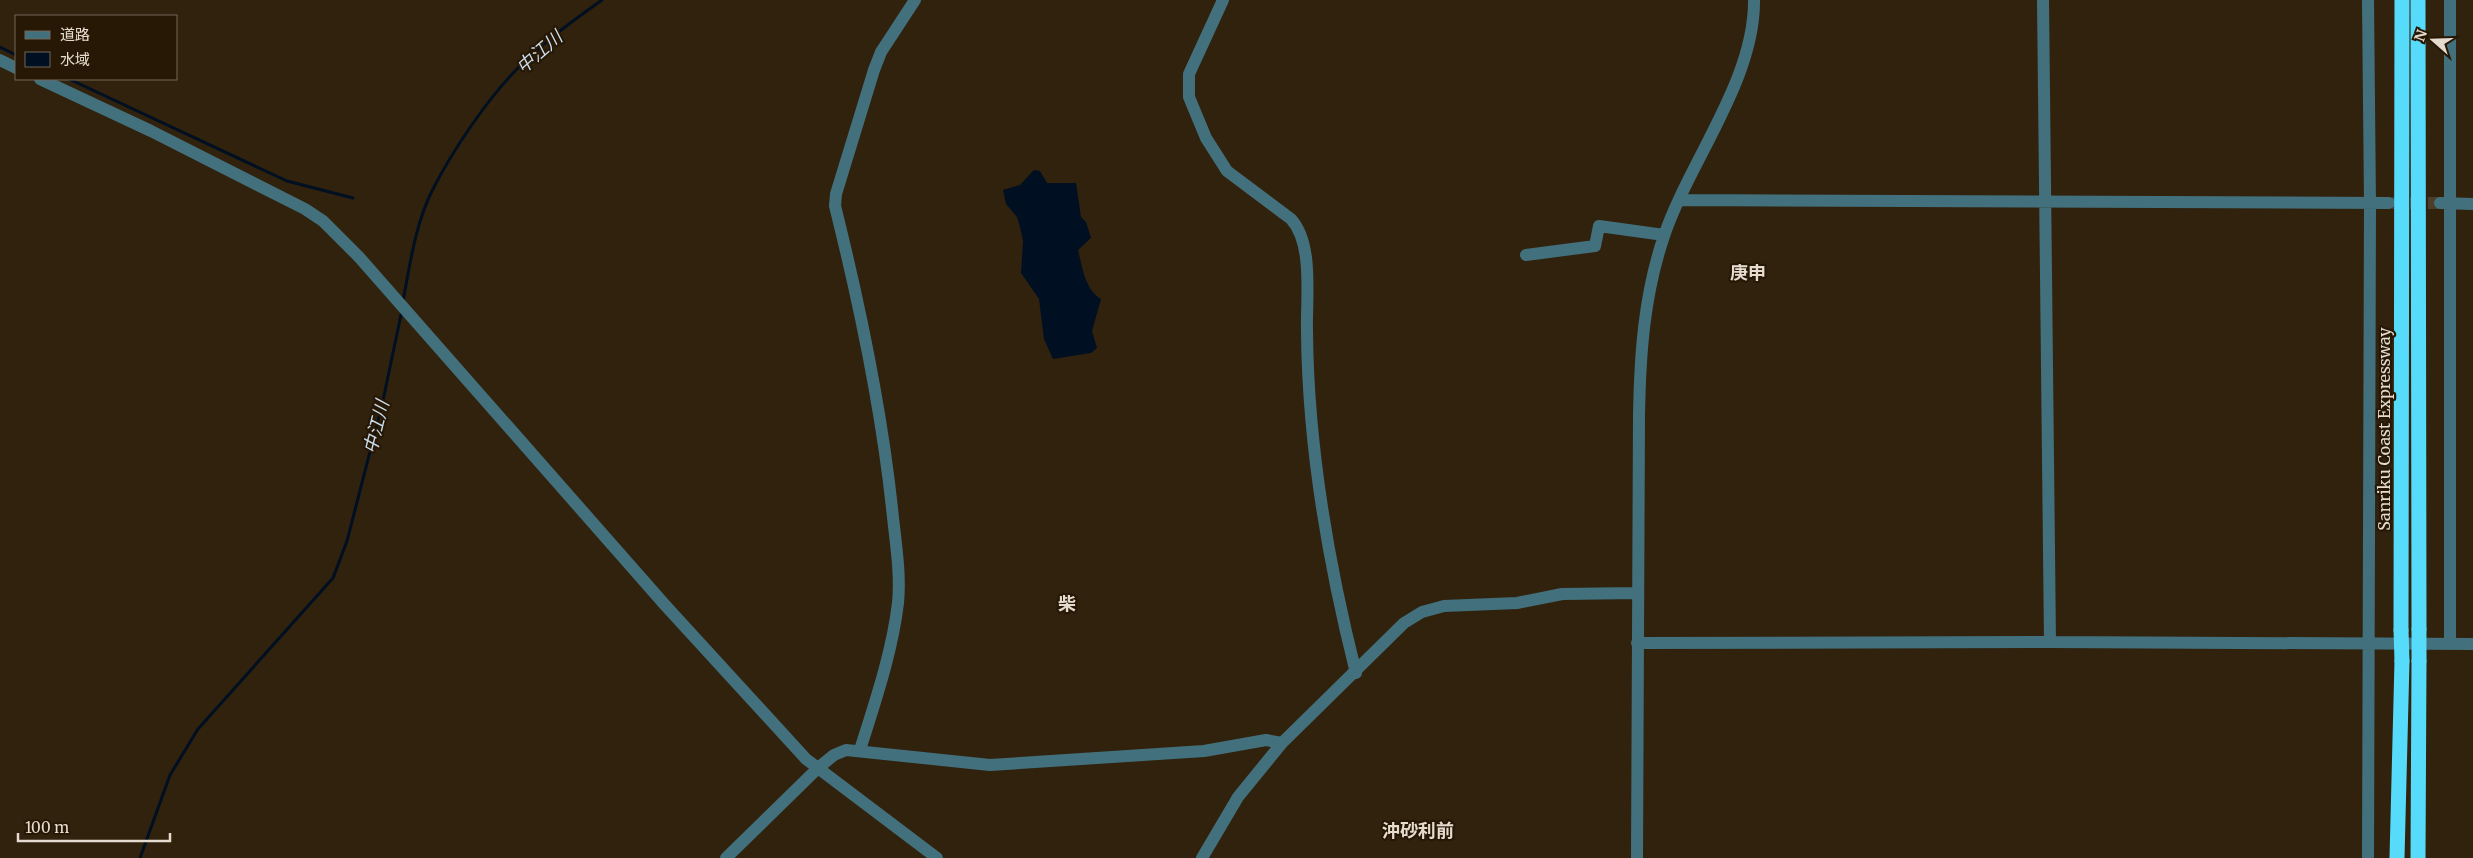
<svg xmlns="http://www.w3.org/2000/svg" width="2473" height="858" viewBox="0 0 2473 858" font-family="Merriweather,'Noto Sans JP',serif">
<rect width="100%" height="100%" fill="#31220e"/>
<path fill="#000f21" d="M 1034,170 L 1040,171 L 1047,183 L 1076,183 L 1081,217 L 1086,222 L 1091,238 L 1078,250 C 1082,266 1085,290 1101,299 L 1092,331 L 1097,348 L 1091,353 L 1053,359 L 1044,339 L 1039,299 L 1021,273 L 1023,241 L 1020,227 L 1017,217 L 1006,204 L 1003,190 L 1020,185 Z"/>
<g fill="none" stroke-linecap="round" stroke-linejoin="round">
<path stroke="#000f21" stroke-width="3" d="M 0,47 L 16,55
M 69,79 L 287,181 L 353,198
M 403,301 C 410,265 415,225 432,191 C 452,151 489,96 522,64 C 546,40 574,20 602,0
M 140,858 L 170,775 L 198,729 L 333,578 L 347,541 L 382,405 L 402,310"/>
<path stroke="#4c3e2b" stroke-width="12" stroke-dasharray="12 6" stroke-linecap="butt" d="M 2392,203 L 2440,203"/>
<path stroke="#42717d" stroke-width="12" d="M 1223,0 L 1189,74 L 1189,97 L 1206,138 L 1227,171 L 1291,219 C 1314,244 1306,299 1307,332 C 1308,447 1328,562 1356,673
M 2043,0 L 2050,642
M 2368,0 L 2370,204 L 2368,858
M 0,60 L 16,68
M 40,79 L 151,131 L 305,209 L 323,221 L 359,257 L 665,605 L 806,759 L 937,858
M 1681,200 L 2389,203
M 2440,203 L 2473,204
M 1526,255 L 1595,246 L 1599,226 L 1664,235
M 1637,643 L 2050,642 L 2473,644
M 2450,644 L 2450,0
M 860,750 C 875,702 892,653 898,603 C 901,572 895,539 892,508 C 881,406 860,306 835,206 L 836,194 L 874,70 L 881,52 L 915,0
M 726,858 L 818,768 L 834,755 L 846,750 L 990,765 L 1204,751 L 1266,740 L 1282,743
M 1202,858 L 1238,797 L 1282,743 L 1404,623 L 1422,612 L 1444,606 L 1517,603 L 1562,594 L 1636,593
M 1637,858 L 1639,416 C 1640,354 1644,295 1664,236 C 1689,162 1755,80 1754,0"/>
<path stroke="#57dbfa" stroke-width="15" d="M 2418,0 L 2419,629
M 2401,630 L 2402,0
M 2397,858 L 2402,661
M 2418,858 L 2419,661"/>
<path stroke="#57dbfa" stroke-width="15" d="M 2401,630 L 2402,661
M 2419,661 L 2419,629"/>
</g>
<g text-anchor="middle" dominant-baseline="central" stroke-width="4.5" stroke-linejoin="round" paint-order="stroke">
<g font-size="16" fill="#e6dbcf" stroke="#271805">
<text transform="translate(2384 429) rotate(-90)">Sanriku Coast Expressway</text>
</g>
<g font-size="18" font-style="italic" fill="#cadded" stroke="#271805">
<text transform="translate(539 52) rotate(-41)">中江川</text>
<text transform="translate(376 427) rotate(-76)">中江川</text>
</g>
<g font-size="18" font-weight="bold" fill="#e6dbcf" stroke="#271805">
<text x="1748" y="272">庚申</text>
<text x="1067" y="603">柴</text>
<text x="1418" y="830">沖砂利前</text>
</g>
</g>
<rect x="15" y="15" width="162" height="65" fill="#271805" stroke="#736656"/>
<rect x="25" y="31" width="25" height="8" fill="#42717d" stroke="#736656"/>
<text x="60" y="40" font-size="15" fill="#e6dbcf">道路</text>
<rect x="25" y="52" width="25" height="15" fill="#000f21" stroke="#736656"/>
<text x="60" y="65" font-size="15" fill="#e6dbcf">水域</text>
<g transform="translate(2433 40) rotate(290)" stroke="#271805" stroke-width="4" paint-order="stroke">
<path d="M0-4L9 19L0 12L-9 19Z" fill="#e6dbcf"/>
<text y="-8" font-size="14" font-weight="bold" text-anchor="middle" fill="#e6dbcf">N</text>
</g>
<path d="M18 833v8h152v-8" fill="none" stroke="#e6dbcf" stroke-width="2.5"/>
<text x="25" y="833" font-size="15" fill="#e6dbcf" stroke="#271805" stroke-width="4" paint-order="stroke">100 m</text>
</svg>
